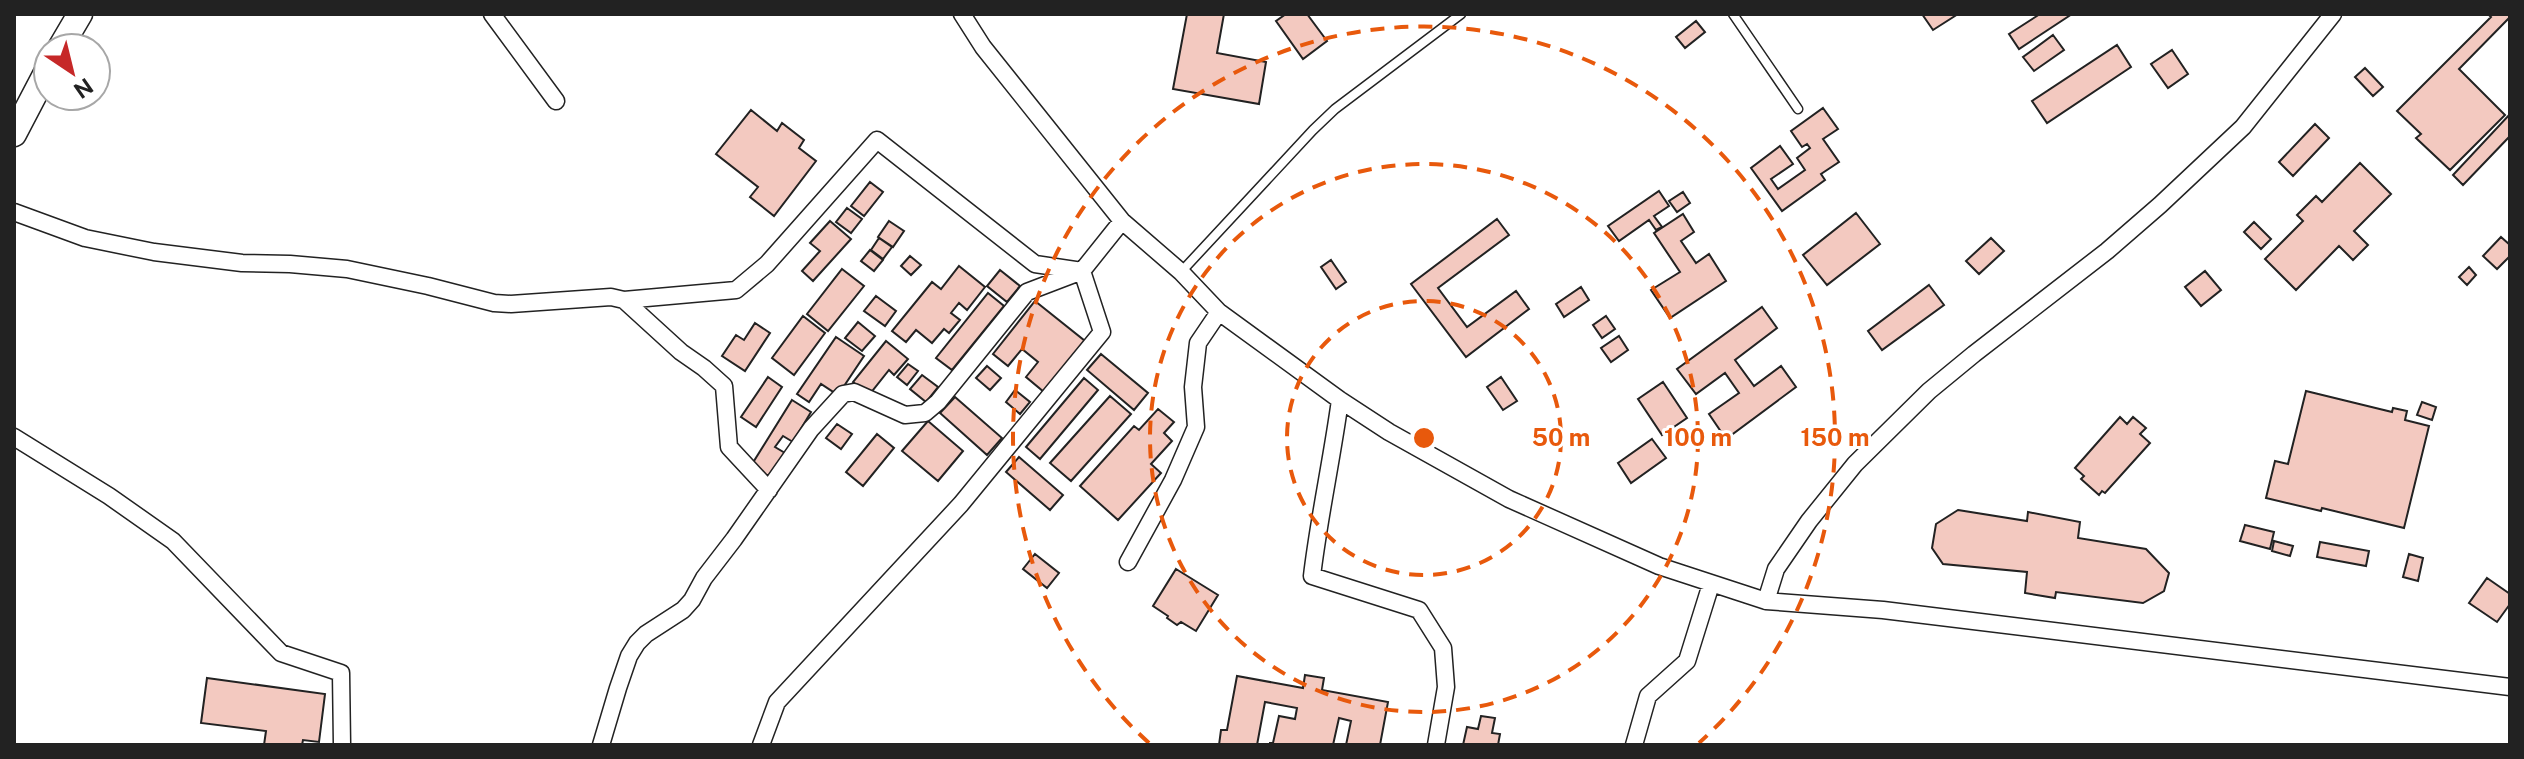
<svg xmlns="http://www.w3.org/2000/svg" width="2524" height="759" viewBox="0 0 2524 759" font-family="'Public Sans',sans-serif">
<rect width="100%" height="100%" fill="#fff"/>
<path fill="#f3c9c0" stroke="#222" stroke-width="2" d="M 1187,14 L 1224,14 L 1217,53 L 1266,62 L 1259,104 L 1173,89 Z
M 1286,14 L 1307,14 L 1327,41 L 1303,59 L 1276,21 Z
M 1922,14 L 1958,14 L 1933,30 Z
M 2040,14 L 2072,14 L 2019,49 L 2009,34 Z
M 2488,14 L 2510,14 L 2510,17 L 2459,69 L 2505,115 L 2450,170 L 2416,138 L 2421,134 L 2397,111 L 2491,17 Z
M 1696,21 L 1705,32 L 1685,48 L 1676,37 Z
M 2053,35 L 2064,50 L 2034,71 L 2023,57 Z
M 2117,45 L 2131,67 L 2047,123 L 2032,101 Z
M 2172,50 L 2188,74 L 2168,88 L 2151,64 Z
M 2365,68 L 2383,87 L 2373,96 L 2355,77 Z
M 1823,108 L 1838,129 L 1823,139 L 1839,162 L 1821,174 L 1825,180 L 1782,211 L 1751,168 L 1780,146 L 1793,164 L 1771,179 L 1778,189 L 1805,170 L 1797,158 L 1810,148 L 1807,144 L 1802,147 L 1791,131 Z
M 751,110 L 777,131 L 782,123 L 804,140 L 799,148 L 816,161 L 774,216 L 750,197 L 758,187 L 716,154 Z
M 2510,114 L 2510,136 L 2463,185 L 2453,175 Z
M 2315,124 L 2329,138 L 2293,176 L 2279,162 Z
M 2360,163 L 2391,194 L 2354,231 L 2368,245 L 2353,260 L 2339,246 L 2296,290 L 2265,259 L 2303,221 L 2297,215 L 2316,196 L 2322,202 Z
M 870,182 L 883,192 L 864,216 L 851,206 Z
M 1659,191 L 1669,206 L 1654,216 L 1662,227 L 1656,230 L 1649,220 L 1619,241 L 1608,226 Z
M 1683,192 L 1690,203 L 1677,212 L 1669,201 Z
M 847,208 L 862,219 L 851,233 L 836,222 Z
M 1856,213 L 1880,244 L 1827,285 L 1803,255 Z
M 1683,214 L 1694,232 L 1681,241 L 1696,263 L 1709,254 L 1726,281 L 1670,318 L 1651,290 L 1680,272 L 1654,233 Z
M 1497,219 L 1509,235 L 1438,288 L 1467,327 L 1516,291 L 1529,309 L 1466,357 L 1411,284 Z
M 830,221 L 851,239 L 813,281 L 802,271 L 820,251 L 810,243 Z
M 889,221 L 904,231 L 893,247 L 878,237 Z
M 2254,222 L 2271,239 L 2261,249 L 2244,232 Z
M 2501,237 L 2510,245 L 2510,256 L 2497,269 L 2483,256 Z
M 879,238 L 892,247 L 883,259 L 871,250 Z
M 1991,238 L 2004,251 L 1979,274 L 1966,261 Z
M 870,250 L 883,260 L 874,271 L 861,261 Z
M 910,256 L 921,265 L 911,275 L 901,266 Z
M 1331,260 L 1346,282 L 1336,289 L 1321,267 Z
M 959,266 L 985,287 L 967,310 L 959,303 L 951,313 L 960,320 L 949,333 L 944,329 L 932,343 L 916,330 L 906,342 L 892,331 L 932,282 L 941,289 Z
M 2469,267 L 2476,275 L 2467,285 L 2459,277 Z
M 842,269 L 864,286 L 828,331 L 807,314 Z
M 1000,270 L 1020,286 L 1007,302 L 987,286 Z
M 2205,271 L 2221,290 L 2201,306 L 2185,287 Z
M 1929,285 L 1944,305 L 1882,350 L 1868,331 Z
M 1581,287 L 1589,300 L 1564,317 L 1556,304 Z
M 988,293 L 1004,306 L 952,370 L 936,358 Z
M 876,296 L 896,311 L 885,326 L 864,311 Z
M 1035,301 L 1085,341 L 1044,392 L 1026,377 L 1038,362 L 1022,349 L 1008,366 L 993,354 Z
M 1762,307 L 1777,328 L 1735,360 L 1754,386 L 1781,366 L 1796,387 L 1726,439 L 1709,414 L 1739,393 L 1725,373 L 1696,394 L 1677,369 Z
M 803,316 L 825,333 L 794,375 L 772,358 Z
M 1606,316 L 1615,329 L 1602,338 L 1593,325 Z
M 858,322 L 875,336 L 862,351 L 845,338 Z
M 755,323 L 770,333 L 745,371 L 722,356 L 736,335 L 744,340 Z
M 1619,336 L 1628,350 L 1611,362 L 1601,348 Z
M 836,337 L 864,356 L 838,395 L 821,384 L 809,402 L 797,394 Z
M 886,341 L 908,359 L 894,375 L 889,370 L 869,395 L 853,382 Z
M 1101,354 L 1148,393 L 1134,410 L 1087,370 Z
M 908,364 L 918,371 L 907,385 L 897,377 Z
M 987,366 L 1001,378 L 990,390 L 976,378 Z
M 922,375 L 938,387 L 926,402 L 910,389 Z
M 768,377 L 782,387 L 756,427 L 741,417 Z
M 1501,377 L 1517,401 L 1503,410 L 1487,387 Z
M 1084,378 L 1098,390 L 1040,459 L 1026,447 Z
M 1663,382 L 1687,418 L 1662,435 L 1638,399 Z
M 1015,390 L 1030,402 L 1020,414 L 1006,402 Z
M 2306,391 L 2392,412 L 2393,408 L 2407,411 L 2405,420 L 2429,426 L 2404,528 L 2322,508 L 2321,511 L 2266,498 L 2275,461 L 2288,464 Z
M 1110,396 L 1131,414 L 1071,481 L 1050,463 Z
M 955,397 L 1002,438 L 987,455 L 940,413 Z
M 792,400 L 811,412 L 793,442 L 783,436 L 775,447 L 790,456 L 773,483 L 749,469 Z
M 2422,402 L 2436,407 L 2432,420 L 2417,415 Z
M 1158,409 L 1174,422 L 1164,433 L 1172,441 L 1151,464 L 1161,473 L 1118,520 L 1080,486 L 1134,426 L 1139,430 Z
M 2120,417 L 2127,424 L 2133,417 L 2146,428 L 2140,434 L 2150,443 L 2105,493 L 2102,491 L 2099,495 L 2081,479 L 2084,476 L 2075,468 Z
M 928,421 L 963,451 L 938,481 L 902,451 Z
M 837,424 L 852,434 L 841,449 L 826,438 Z
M 877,434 L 894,448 L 863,486 L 846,472 Z
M 1652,439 L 1666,458 L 1631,483 L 1618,463 Z
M 1019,457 L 1063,495 L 1050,510 L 1006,472 Z
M 1958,510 L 2027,521 L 2028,512 L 2080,522 L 2078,538 L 2146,549 L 2169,573 L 2164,591 L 2143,603 L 2056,592 L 2055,598 L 2025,593 L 2027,572 L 1943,564 L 1932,548 L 1936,524 Z
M 2245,525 L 2274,532 L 2270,549 L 2240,541 Z
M 2274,541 L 2293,546 L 2290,556 L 2272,551 Z
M 2320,542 L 2369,551 L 2366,566 L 2317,557 Z
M 1035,554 L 1059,573 L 1047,588 L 1023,569 Z
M 2409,554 L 2423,558 L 2418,581 L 2403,577 Z
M 1176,569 L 1218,595 L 1196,631 L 1181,622 L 1177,625 L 1167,618 L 1168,616 L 1153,606 Z
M 2487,578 L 2510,594 L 2510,604 L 2497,622 L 2469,603 Z
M 1305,675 L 1324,678 L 1322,690 L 1388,702 L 1380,745 L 1346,745 L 1351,721 L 1339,718 L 1333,745 L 1270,745 L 1270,743 L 1273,743 L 1279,716 L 1295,719 L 1297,708 L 1265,702 L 1257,745 L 1219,745 L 1221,730 L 1227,730 L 1237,676 L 1303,688 Z
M 207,678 L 325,694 L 319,742 L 303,740 L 302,745 L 264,745 L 266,731 L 201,723 Z
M 1481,716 L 1495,718 L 1492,733 L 1500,734 L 1498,745 L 1463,745 L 1467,727 L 1478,729 Z"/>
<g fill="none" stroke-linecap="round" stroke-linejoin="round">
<defs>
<path id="lane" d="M 1733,14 L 1798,109
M 1181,272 L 1313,130 L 1335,109 L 1461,14"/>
<path id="street" d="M 492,14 L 556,101
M 962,14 L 983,47 L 1122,221 L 1181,272 L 1219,312 L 1340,400 L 1389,432 L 1509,499 L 1659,566 L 1766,601 L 1883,610 L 2510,687
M 14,212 L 85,238 L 154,252 L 242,263 L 290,264 L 347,269 L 428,286 L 494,303 L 511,304 L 611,297 L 624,300 L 681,352 L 704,368 L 724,386 L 729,447 L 769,490
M 624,300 L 736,290 L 767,264 L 877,140 L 1035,264 L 1082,271 L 1122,221
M 1340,400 C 1332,459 1319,517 1312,576 L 1419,610 L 1443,648 L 1446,687 L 1436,745
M 14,437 L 109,496 L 173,541 L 281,653 L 341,673 L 342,745
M 1128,562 L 1173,480 L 1196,427 L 1193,387 L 1198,343 L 1219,312
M 1766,601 L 1776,569 L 1809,521 L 1855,464 L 1929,391 L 1974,354 L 2107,251 L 2160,205 L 2243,127 L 2333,14
M 601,745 L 618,688 L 629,656 L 637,643 L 646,634 L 683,610 L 692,600 L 704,578 L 734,539 L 811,429 L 843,394 L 854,392 L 905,415 L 925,413 L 938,402 L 1027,292 L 1082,271 L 1102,332 L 961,504 L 777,702 L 761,745
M 1634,745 L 1648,696 L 1687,661 L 1711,584"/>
<path id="secondary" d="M 60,48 L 80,14
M 14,134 L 48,69"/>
</defs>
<use href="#lane" stroke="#222" stroke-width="11"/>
<use href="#street" stroke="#222" stroke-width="19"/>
<use href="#secondary" stroke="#222" stroke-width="27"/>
<use href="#lane" stroke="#fff" stroke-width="8"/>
<use href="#street" stroke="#fff" stroke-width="16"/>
<use href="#secondary" stroke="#fff" stroke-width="24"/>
</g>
<g fill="none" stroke="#e8590c" stroke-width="4" stroke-dasharray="14 10">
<circle cx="1424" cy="438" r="137"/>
<circle cx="1424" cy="438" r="274"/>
<path d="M1149 743A411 411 0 1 1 1699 743"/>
</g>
<circle cx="1424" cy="438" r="12" fill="#e8590c" stroke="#fff" stroke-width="4"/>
<g font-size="24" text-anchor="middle" font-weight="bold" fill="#e8590c" stroke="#fff" stroke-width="6" stroke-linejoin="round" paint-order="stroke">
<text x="1561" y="446">50 m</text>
<text x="1698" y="446">100 m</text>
<text x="1835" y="446">150 m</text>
</g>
<rect width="2524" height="759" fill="none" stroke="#222222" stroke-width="32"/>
<g transform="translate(72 72) rotate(145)"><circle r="38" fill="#ffffff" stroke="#a7a7a7" stroke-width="2"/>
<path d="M0-6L14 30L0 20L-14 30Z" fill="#c62828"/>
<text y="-12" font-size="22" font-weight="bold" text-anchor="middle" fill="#222222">N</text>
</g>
</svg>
